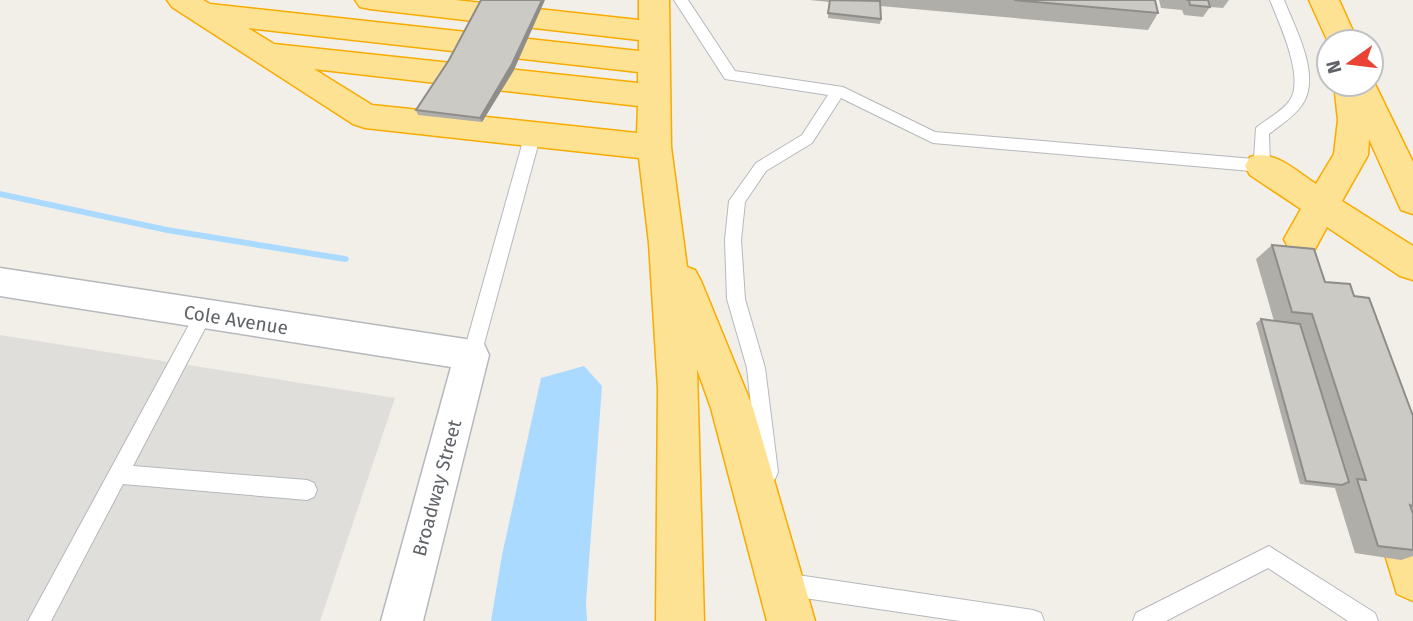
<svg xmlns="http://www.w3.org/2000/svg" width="1413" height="621" viewBox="0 0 1413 621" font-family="'Fira Sans',sans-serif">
<rect width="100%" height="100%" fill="#f1efe8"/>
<path fill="#e0deda" d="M 0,335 L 395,398 L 320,621 L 0,621 Z"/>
<path fill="#aadaff" d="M 584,366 L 602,386 L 586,602 L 587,621 L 491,621 L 502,555 L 541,378 Z"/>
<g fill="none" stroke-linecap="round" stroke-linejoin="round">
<path fill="#aadaff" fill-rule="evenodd" d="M 0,191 L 167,227 L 345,256 L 348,257 L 349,259 L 348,261 L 345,262 L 167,233 L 0,197 Z"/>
<defs>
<path id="service" d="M 674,0 L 688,0 L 735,71 L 843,87 L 935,132 L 1254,159 L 1256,128 C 1266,119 1282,112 1290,100 C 1305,77 1279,23 1270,0 L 1284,0 C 1295,28 1322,76 1302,105 C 1294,117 1280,125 1269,134 L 1270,166 L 1262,172 L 933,143 L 841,98 L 812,143 L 766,171 L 745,202 L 741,240 L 745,299 L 765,368 L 778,472 L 775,479 L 768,482 L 761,479 L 758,472 L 747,368 L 727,299 L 725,240 L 729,201 L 756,163 L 802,135 L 828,95 L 725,79 Z
M 533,128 L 541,134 L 481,355 L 478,361 L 472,363 L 466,361 L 463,355 L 525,134 Z
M 203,307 L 209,310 L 212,315 L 133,466 L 307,480 L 314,483 L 317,490 L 314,497 L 307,500 L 123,484 L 51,621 L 28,621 L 197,310 Z
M 1269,546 L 1375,613 L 1378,621 L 1348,621 L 1268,568 L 1166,621 L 1133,621 L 1136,613 Z
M 784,573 L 1033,610 L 1041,613 L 1044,621 L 960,621 L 784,595 L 776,592 L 773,584 L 776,576 Z"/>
<path id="minor" d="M 0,268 L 472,340 L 484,344 L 489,355 L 423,621 L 381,621 L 451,367 L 0,296 Z"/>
<path id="motorway" d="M 167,0 L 203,0 L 210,4 L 639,51 L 639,40 L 370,9 L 360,7 L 355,0 L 455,0 L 639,20 L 639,0 L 669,0 L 671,147 L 687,267 L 695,270 L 701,281 L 753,408 L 815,621 L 767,621 L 711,408 L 697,369 L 704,621 L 656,621 L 658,389 L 649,243 L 639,158 L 365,128 L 353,124 L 172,7 ZM 248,28 L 638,72 L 638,83 L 274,44 ZM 314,69 L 638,106 L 637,133 L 372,105 Z
M 1309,0 L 1339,0 L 1358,42 L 1329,44 Z
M 1371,76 L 1413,162 L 1413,214 L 1401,210 L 1369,139 L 1368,155 L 1342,201 L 1413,246 L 1413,280 L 1400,276 L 1327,227 L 1315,249 L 1302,254 L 1289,249 L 1284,239 L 1301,209 L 1250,175 L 1245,166 L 1250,157 C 1274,149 1296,171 1316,184 L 1334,154 L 1338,120 L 1334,84 L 1371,84 Z
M 1395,493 L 1411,499 L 1413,505 L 1413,601 L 1397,594 L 1373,515 L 1379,499 Z"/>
</defs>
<use href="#service" stroke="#b5b8bc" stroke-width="2"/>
<use href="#minor" stroke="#b5b8bc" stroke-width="3"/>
<use href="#motorway" stroke="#f9ab00" stroke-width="3"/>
<use href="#service" fill="#fff" fill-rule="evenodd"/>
<use href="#minor" fill="#fff" fill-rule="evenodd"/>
<use href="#motorway" fill="#fde293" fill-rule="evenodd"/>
</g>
<path fill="#afaea9" d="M 810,0 L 1155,0 L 1158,13 L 1148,30 L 880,6 L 881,19 L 880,24 L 828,18 L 829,2 Z
M 1159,0 L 1229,0 L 1223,8 L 1210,7 L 1203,17 L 1184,15 L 1182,10 L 1161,8 Z
M 514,70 L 482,122 L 418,115 L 416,110 Z
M 1272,245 L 1325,282 L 1354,296 L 1413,416 L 1413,556 L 1401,560 L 1355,553 L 1335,488 L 1300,484 L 1256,323 L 1261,319 L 1274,321 L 1256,259 Z"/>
<path fill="#8f8d8a" d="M 542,0 L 545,0 L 514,70 L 482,122 L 480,118 Z"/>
<path fill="#cccac5" stroke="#8f8d8a" stroke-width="2" d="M 481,0 L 542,0 L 512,64 L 480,118 L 416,110 L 449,60 Z
M 830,0 L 880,1 L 881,19 L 828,13 Z
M 1014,0 L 1155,0 L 1158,13 Z
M 1186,0 L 1208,0 L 1210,7 L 1190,5 L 1189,0 Z
M 1272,245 L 1314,249 L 1325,282 L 1350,284 L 1354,296 L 1369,298 L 1413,416 L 1413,506 L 1410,505 L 1413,514 L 1413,550 L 1378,546 L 1357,479 L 1366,480 L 1312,314 L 1292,312 Z
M 1261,319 L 1300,324 L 1349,482 L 1342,485 L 1306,481 Z"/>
<g text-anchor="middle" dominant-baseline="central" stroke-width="5" stroke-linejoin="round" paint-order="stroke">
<g font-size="19" fill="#5f6368" stroke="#fff">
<text transform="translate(236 320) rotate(9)">Cole Avenue</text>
<text transform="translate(437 488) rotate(-75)">Broadway Street</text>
</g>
</g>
<g transform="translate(1350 63) rotate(256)"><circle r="33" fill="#ffffff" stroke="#bfc1c3" stroke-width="2"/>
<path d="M0-5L12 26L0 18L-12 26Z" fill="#ea4335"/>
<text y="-10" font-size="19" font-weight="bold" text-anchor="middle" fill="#5f6368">N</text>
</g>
</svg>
